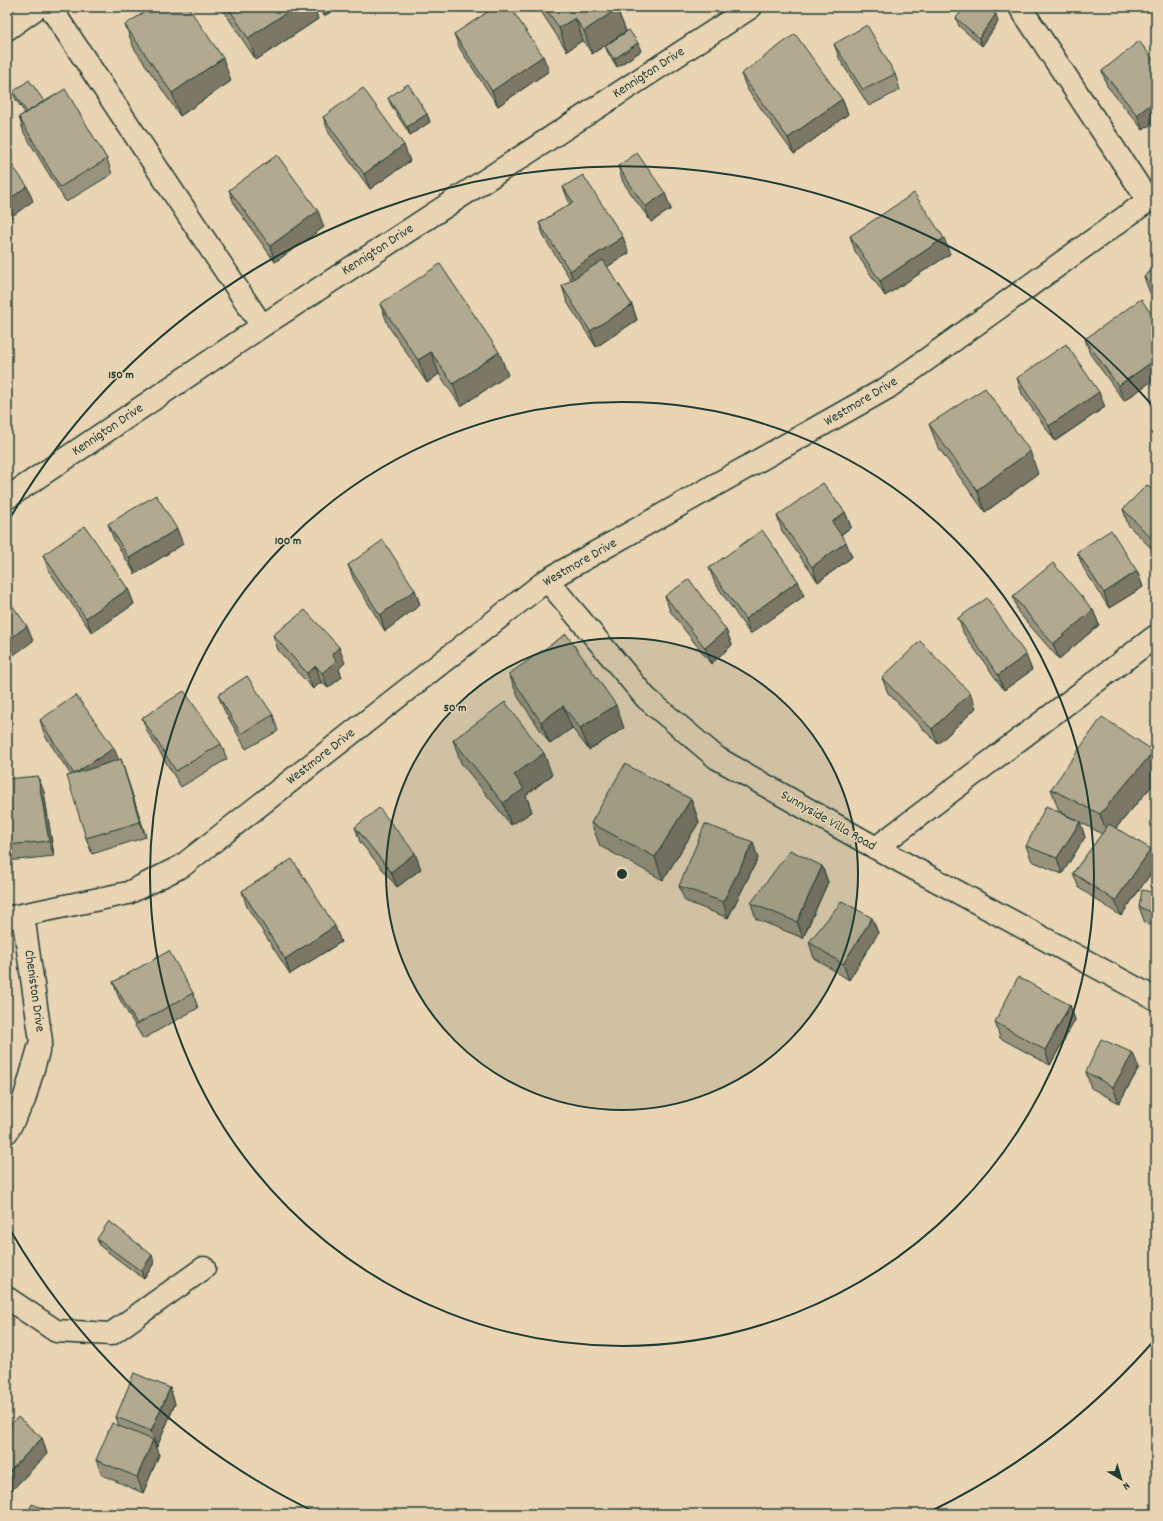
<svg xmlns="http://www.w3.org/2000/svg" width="1163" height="1521" viewBox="0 0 1163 1521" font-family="Dekko,sans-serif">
<rect width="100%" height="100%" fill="#e9d4b3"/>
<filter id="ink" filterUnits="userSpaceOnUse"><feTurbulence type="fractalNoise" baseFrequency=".025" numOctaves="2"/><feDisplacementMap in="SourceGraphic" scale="8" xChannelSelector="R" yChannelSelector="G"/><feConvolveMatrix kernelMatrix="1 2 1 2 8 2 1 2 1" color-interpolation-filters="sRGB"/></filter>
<g filter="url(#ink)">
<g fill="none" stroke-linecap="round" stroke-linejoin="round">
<defs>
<path id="minor" d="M 50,7 L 262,326
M 1020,7 L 1148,200
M 7,29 L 38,7
M 7,498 L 262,326 L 751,7
M 547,580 L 646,698 L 717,758 L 876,848 L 1156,999
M 876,848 L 1156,636
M 7,918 L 128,893 L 182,866 L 547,580 L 887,388 L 1156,195
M 7,1132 L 24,1100 L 41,1041 L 23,915
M 7,1298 L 56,1331 L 111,1334 L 204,1268"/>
</defs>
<use href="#minor" stroke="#1f3d34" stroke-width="25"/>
<use href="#minor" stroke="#e9d4b3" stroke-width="22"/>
</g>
<path fill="#99927c" stroke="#1f3d34" d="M 221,7 L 314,7 L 318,19 L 256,60 Z
M 318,7 L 335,7 L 335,9 L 324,16 Z
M 538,7 L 616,7 L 626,31 L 592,54 L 583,40 L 567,51 Z
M 956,18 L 998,22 L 982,46 L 959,26 Z
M 125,25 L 231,81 L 180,116 L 134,48 Z
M 454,34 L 549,71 L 498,106 L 460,49 Z
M 834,44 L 895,74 L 900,90 L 869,106 L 840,60 Z
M 605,46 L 641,51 L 617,67 L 608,53 Z
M 1156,63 L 1156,120 L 1143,130 L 1107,86 L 1102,71 Z
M 741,74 L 842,99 L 848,114 L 794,154 L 747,89 Z
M 13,92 L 44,101 L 107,159 L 112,174 L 66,202 L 24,133 L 19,117 L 25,113 L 16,100 Z
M 388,98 L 427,114 L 430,122 L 410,135 L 391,105 Z
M 323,117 L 410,161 L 370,189 L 329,133 Z
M 618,166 L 671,209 L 651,222 L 623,182 Z
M 563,187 L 629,253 L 607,267 L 632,305 L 637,320 L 596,347 L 567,302 L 562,286 L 571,280 L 545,239 L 539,223 L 570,204 Z
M 229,190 L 324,227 L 275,262 L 235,206 Z
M 850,236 L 950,254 L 885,296 L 855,251 Z
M 1156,266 L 1156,300 L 1150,293 L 1144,277 Z
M 380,304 L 508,375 L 461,406 L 439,374 L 427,383 L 389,327 Z
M 1156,321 L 1156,378 L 1124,401 L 1090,354 L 1085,339 Z
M 1017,378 L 1105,407 L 1055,441 L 1022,394 Z
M 929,424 L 1038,474 L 985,512 L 938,447 Z
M 1156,494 L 1156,553 L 1128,525 L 1123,509 Z
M 845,512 L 851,527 L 841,535 L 852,557 L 818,582 L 782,531 L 777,516 Z
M 108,524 L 183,544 L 135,574 L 114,540 Z
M 1077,552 L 1137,571 L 1143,587 L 1109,608 L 1083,567 Z
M 43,555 L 128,589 L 134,604 L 92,633 L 49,571 Z
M 348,565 L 415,590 L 420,605 L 385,631 L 354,580 Z
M 709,568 L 804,596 L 750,634 L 715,583 Z
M 665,596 L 726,630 L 732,645 L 711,664 L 670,611 Z
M 1013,596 L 1093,610 L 1099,625 L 1059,659 L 1018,612 Z
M 958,618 L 1032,670 L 1004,690 L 964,634 Z
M 273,635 L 345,663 L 339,669 L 342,677 L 328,688 L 321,682 L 313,689 L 278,650 Z
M 509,674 L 624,728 L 589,750 L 572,728 L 550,744 L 518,697 Z
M 882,678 L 976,708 L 938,744 L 888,693 Z
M 218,695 L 273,715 L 278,731 L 246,749 L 224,710 Z
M 142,718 L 221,744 L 227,759 L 181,787 L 148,733 Z
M 40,720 L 119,760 L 121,759 L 126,775 L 146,837 L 92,854 L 86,838 L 71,775 L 45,736 Z
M 453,740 L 552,775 L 526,795 L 532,812 L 511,825 L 461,763 Z
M 1154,751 L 1156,756 L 1156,781 L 1116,828 L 1156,862 L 1156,866 L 1121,916 L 1079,888 L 1073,873 L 1102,834 L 1080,822 L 1085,837 L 1062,874 L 1032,861 L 1026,846 L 1076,820 L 1059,811 L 1051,789 Z
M 7,779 L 44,792 L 54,856 L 7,861 Z
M 691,799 L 699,822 L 663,880 L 600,846 L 591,823 Z
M 355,827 L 421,869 L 397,887 L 360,842 Z
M 758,858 L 728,918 L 685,901 L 679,886 Z
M 822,866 L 828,882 L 803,938 L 756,919 L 751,903 Z
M 242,891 L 341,942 L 290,974 L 247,907 Z
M 1156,893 L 1156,927 L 1145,923 L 1139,907 Z
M 872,918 L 878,933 L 849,980 L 814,958 L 809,942 Z
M 113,982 L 193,993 L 198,1008 L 143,1039 L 119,998 Z
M 1070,1005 L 1075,1020 L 1050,1065 L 1000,1038 L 995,1022 Z
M 1139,1068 L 1119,1103 L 1091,1088 L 1086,1072 Z
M 97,1239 L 154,1263 L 144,1279 L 100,1246 Z
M 170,1388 L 175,1404 L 157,1447 L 155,1446 L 159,1455 L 143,1493 L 102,1475 L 96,1460 L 119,1426 L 116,1417 Z
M 7,1428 L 42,1438 L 47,1454 L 10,1492 L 7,1489 Z"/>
<path fill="#7d7765" stroke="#1f3d34" d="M 295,7 L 314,7 L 318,19 L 256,60 L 248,38 Z
M 323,7 L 335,7 L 335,9 L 324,16 L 322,8 Z
M 617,9 L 626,31 L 592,54 L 584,31 Z
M 996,14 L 998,22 L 982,46 L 979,38 Z
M 575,18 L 583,40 L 567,51 L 559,28 Z
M 638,43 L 641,51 L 617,67 L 614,59 Z
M 543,56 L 549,71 L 498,106 L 492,91 Z
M 223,58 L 231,81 L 180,116 L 172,93 Z
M 842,99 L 848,114 L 794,154 L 788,138 Z
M 1156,100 L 1156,120 L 1143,130 L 1137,115 Z
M 427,114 L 430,122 L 410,135 L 407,127 Z
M 404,145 L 410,161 L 370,189 L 364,174 Z
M 27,186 L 33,201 L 7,220 L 7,201 Z
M 665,193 L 671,209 L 651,222 L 645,207 Z
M 318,211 L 324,227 L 275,262 L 270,246 Z
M 623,237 L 629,253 L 575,287 L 570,271 Z
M 944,238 L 950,254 L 885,296 L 880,281 Z
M 632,305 L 637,320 L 596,347 L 590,331 Z
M 431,352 L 439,374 L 427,383 L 418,360 Z
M 499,352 L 508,375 L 461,406 L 453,384 Z
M 1156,359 L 1156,378 L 1124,401 L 1118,386 Z
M 1099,392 L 1105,407 L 1055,441 L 1049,426 Z
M 1030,451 L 1038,474 L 985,512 L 977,490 Z
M 845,512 L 851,527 L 837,537 L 832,522 Z
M 177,529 L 183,544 L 135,574 L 129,558 Z
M 846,542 L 852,557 L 818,582 L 812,567 Z
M 1137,571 L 1143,587 L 1109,608 L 1104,593 Z
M 798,581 L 804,596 L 750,634 L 745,619 Z
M 128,589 L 134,604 L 92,633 L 86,618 Z
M 415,590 L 420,605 L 385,631 L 380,615 Z
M 1093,610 L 1099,625 L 1059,659 L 1053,644 Z
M 27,626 L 33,641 L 7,660 L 7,641 Z
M 726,630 L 732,645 L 711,664 L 705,648 Z
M 339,647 L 345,663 L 339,669 L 342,677 L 328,688 L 322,673 L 332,654 Z
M 1026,655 L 1032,670 L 1004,690 L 998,675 Z
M 316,666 L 321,682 L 313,689 L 307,673 Z
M 970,693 L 976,708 L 938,744 L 932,729 Z
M 616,705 L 624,728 L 589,750 L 580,728 Z
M 563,706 L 572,728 L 550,744 L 541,722 Z
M 114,748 L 120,763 L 74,774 Z
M 1154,751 L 1156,756 L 1156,781 L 1108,837 L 1100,814 Z
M 544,753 L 552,775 L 526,795 L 532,812 L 511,825 L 503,803 L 514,775 Z
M 121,759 L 126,775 L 146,837 L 140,822 Z
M 38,776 L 44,792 L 54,856 L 49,841 Z
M 691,799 L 699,822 L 663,880 L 655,857 Z
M 1080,822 L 1085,837 L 1062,874 L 1057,858 Z
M 753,842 L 758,858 L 728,918 L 723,902 Z
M 1151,849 L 1156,862 L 1156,866 L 1121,916 L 1115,901 Z
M 415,853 L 421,869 L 397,887 L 391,872 Z
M 822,866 L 828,882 L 803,938 L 797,922 Z
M 872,918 L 878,933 L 849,980 L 843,964 Z
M 335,926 L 341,942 L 290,974 L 285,959 Z
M 1070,1005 L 1075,1020 L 1050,1065 L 1045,1050 Z
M 1133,1053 L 1139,1068 L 1119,1103 L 1113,1087 Z
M 152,1255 L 154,1263 L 144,1279 L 141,1271 Z
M 170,1388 L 175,1404 L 157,1447 L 151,1431 Z
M 42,1438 L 47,1454 L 10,1492 L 7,1484 L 7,1474 Z
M 153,1440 L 159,1455 L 143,1493 L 137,1477 Z"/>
<path fill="#b2aa90" stroke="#1f3d34" d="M 152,7 L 188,7 L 223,58 L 172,93 L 125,25 Z
M 228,7 L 295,7 L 248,38 Z
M 495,7 L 510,7 L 543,56 L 492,91 L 454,34 Z
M 545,7 L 616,7 L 617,9 L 584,31 L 575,18 L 559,28 Z
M 965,7 L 987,7 L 996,14 L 979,38 L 956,18 Z
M 867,25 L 895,74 L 863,90 L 834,44 Z
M 629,30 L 638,43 L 614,59 L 605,46 Z
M 795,34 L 842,99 L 788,138 L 741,74 Z
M 1139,41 L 1156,63 L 1156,100 L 1137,115 L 1102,71 Z
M 29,80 L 44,101 L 27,112 L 13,92 Z
M 408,84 L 427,114 L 407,127 L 388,98 Z
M 363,88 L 404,145 L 364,174 L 323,117 Z
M 65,89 L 107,159 L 60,187 L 19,117 Z
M 637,153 L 665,193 L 645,207 L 618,166 Z
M 277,155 L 318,211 L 270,246 L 229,190 Z
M 7,158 L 27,186 L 7,201 Z
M 583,175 L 623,237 L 570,271 L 539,223 L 573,202 L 563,187 Z
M 914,193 L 944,238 L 880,281 L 850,236 Z
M 603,260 L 632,305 L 590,331 L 562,286 Z
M 440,264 L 499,352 L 453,384 L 431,352 L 418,360 L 380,304 Z
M 1156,266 L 1156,290 L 1144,277 Z
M 1141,299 L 1156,321 L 1156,359 L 1118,386 L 1085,339 Z
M 1066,344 L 1099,392 L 1049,426 L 1017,378 Z
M 985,388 L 1030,451 L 977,490 L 929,424 Z
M 823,483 L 845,512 L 832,522 L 846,542 L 812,567 L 777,516 Z
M 1147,485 L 1156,494 L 1156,543 L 1123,509 Z
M 156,495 L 177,529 L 129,558 L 108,524 Z
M 85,526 L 128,589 L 86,618 L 43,555 Z
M 762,530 L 798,581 L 745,619 L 709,568 Z
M 1111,530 L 1137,571 L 1104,593 L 1077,552 Z
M 383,540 L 415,590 L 380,615 L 348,565 Z
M 1053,563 L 1093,610 L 1053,644 L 1013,596 Z
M 689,579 L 726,630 L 705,648 L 665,596 Z
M 7,598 L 27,626 L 7,641 Z
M 987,598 L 1026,655 L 998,675 L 958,618 Z
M 305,610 L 339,647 L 332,654 L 336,661 L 322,673 L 316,666 L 307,673 L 273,635 Z
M 566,634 L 616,705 L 580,728 L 563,706 L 541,722 L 509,674 Z
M 920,641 L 970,693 L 932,729 L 882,678 Z
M 247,676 L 273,715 L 241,734 L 218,695 Z
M 184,691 L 221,744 L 176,771 L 142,718 Z
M 76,695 L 114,748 L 74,774 L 121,759 L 140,822 L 86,838 L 67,776 L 74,774 L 40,720 Z
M 505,702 L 544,753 L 514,775 L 524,789 L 503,803 L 453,740 Z
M 1102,717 L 1154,751 L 1100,814 L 1051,789 Z
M 625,764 L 691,799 L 655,857 L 591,823 Z
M 38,776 L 49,841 L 7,845 L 7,779 Z
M 1046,806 L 1080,822 L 1057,858 L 1026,846 Z
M 379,808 L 415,853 L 391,872 L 355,827 Z
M 705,824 L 753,842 L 723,902 L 679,886 Z
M 1109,824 L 1151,849 L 1115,901 L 1073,873 Z
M 790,850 L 822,866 L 797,922 L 751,903 Z
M 292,859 L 335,926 L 285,959 L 242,891 Z
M 1142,890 L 1156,893 L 1156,914 L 1139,907 Z
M 842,901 L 872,918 L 843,964 L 809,942 Z
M 169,951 L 193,993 L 137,1024 L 113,982 Z
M 1018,977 L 1070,1005 L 1045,1050 L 995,1022 Z
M 1101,1039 L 1133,1053 L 1113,1087 L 1086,1072 Z
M 109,1221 L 152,1255 L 141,1271 L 97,1239 Z
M 134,1373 L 170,1388 L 151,1431 L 116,1417 Z
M 18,1417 L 42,1438 L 7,1474 L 7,1428 Z
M 112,1423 L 153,1440 L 137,1477 L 96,1460 Z
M 32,1504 L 56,1514 L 28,1514 Z"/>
</g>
<circle cx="622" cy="874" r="236" fill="#1f3d34" fill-opacity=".12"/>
<g fill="none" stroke="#1f3d34" stroke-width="2">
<circle cx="622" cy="874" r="236"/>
<circle cx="622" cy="874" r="472"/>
<path d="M1152 1343A708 708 0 0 1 927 1513M317 1513A708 708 0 0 1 9 1228M9 520A708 708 0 0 1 1152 405"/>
</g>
<g text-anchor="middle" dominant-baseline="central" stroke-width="3" stroke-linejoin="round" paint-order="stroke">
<g font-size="14" fill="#1f3d34" stroke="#e9d4b3">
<text transform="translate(649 73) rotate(-33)">Kennigton Drive</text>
<text transform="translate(378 250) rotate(-33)">Kennigton Drive</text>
<text transform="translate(861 402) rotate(-31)">Westmore Drive</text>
<text transform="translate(108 430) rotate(-34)">Kennigton Drive</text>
<text transform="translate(580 563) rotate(-30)">Westmore Drive</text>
<text transform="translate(321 757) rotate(-38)">Westmore Drive</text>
<text transform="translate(828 821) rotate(30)">Sunnyside Villa Road</text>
<text transform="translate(34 991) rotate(82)">Cheniston Drive</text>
</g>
</g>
<circle cx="622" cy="874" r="6" fill="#1f3d34" stroke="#e9d4b3" stroke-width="2"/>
<g font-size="12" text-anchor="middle" font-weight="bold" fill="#1f3d34" stroke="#e9d4b3" stroke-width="3" stroke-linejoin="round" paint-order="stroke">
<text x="121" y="378">150 m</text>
<text x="288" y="544">100 m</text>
<text x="455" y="711">50 m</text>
</g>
<rect width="1163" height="1521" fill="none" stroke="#e9d4b3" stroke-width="24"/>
<rect x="12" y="12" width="1139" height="1497" fill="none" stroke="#1f3d34" stroke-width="1.5" filter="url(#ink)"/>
<g transform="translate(1121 1479) rotate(142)" stroke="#e9d4b3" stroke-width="3" paint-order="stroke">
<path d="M0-3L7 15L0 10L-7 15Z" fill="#1f3d34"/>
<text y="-6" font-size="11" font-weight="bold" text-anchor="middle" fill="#1f3d34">N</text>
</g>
</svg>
